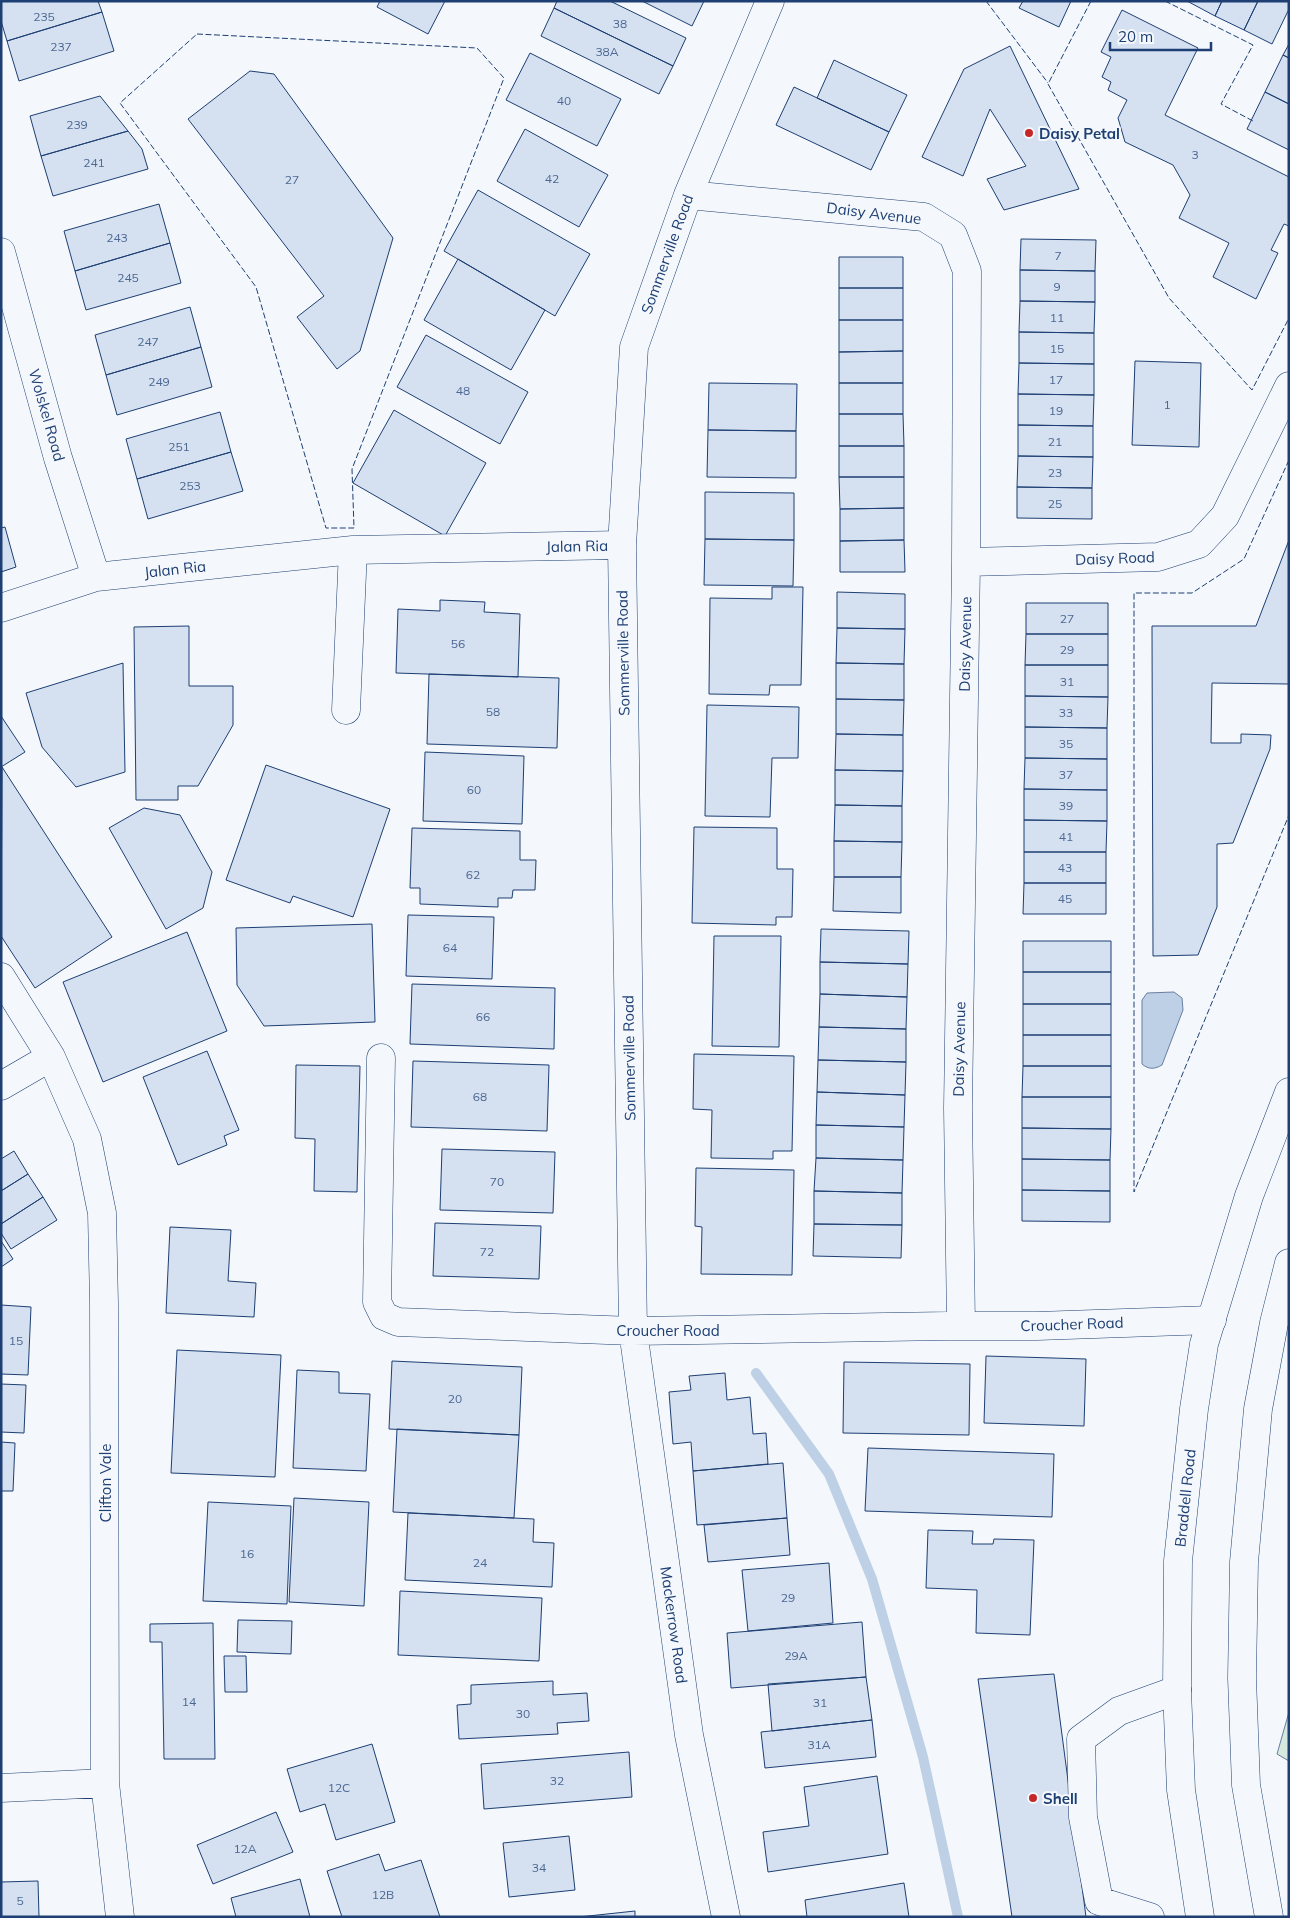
<svg xmlns="http://www.w3.org/2000/svg" width="1290" height="1918" viewBox="0 0 1290 1918" font-family="Mulish,sans-serif">
<rect width="100%" height="100%" fill="#f4f7fb"/>
<path fill="#d7e8df" stroke="#687fa3" d="M 1289,1712 L 1289,1761 L 1277,1754 Z"/>
<path fill="#bed0e5" stroke="#687fa3" d="M 1174,992 L 1182,998 L 1183,1010 L 1162,1065 C 1155,1069 1149,1070 1142,1064 L 1142,1000 L 1147,993 Z"/>
<g fill="none" stroke-linecap="round" stroke-linejoin="round">
<path stroke="#bed0e5" stroke-width="10" d="M 756,1373 L 829,1474 L 872,1579 L 923,1757 L 958,1917"/>
</g>
<path fill="#d5e0f0" stroke="#1d3f73" d="M 1,1 L 98,1 L 102,12 L 7,41 L 1,21 Z
M 380,1 L 445,1 L 428,34 L 377,7 Z
M 557,1 L 610,1 L 686,38 L 673,66 L 554,8 Z
M 642,1 L 704,1 L 692,26 Z
M 1023,1 L 1071,1 L 1059,27 L 1019,8 Z
M 1187,1 L 1222,1 L 1215,16 Z
M 1222,1 L 1258,1 L 1244,30 L 1215,16 Z
M 1258,1 L 1289,1 L 1289,9 L 1272,44 L 1244,30 Z
M 554,8 L 673,66 L 659,94 L 541,36 Z
M 1122,10 L 1198,48 L 1165,115 L 1289,177 L 1289,226 L 1284,224 L 1271,250 L 1278,253 L 1256,299 L 1213,277 L 1229,243 L 1179,218 L 1190,195 L 1173,165 L 1125,142 L 1118,118 L 1127,100 L 1108,90 L 1111,82 L 1102,77 L 1111,57 L 1101,52 Z
M 102,12 L 114,51 L 19,81 L 7,41 Z
M 1289,44 L 1289,58 L 1283,55 Z
M 1010,46 L 1079,189 L 1004,210 L 987,179 L 1026,166 L 990,109 L 963,176 L 922,157 L 964,69 Z
M 530,53 L 621,99 L 597,146 L 506,100 Z
M 1283,55 L 1289,58 L 1289,104 L 1265,92 Z
M 834,60 L 907,95 L 889,132 L 817,98 Z
M 250,71 L 274,74 L 393,238 L 360,351 L 337,369 L 297,317 L 324,296 L 188,119 Z
M 794,87 L 889,132 L 871,170 L 776,125 Z
M 1265,92 L 1289,104 L 1289,150 L 1247,129 Z
M 100,96 L 128,131 L 41,156 L 30,116 Z
M 525,129 L 608,175 L 579,227 L 497,181 Z
M 128,131 L 142,149 L 148,169 L 53,196 L 41,156 Z
M 478,190 L 590,254 L 555,316 L 444,251 Z
M 159,204 L 170,243 L 75,271 L 64,231 Z
M 1021,239 L 1096,240 L 1095,271 L 1020,270 Z
M 170,243 L 181,283 L 86,310 L 75,271 Z
M 839,257 L 903,257 L 903,288 L 839,288 Z
M 458,259 L 545,310 L 511,370 L 424,320 Z
M 1020,270 L 1095,271 L 1095,302 L 1020,301 Z
M 839,288 L 903,288 L 903,320 L 839,320 Z
M 1020,301 L 1095,302 L 1094,333 L 1019,332 Z
M 190,307 L 201,347 L 106,375 L 95,335 Z
M 839,320 L 903,320 L 903,351 L 839,352 Z
M 1019,332 L 1094,333 L 1094,364 L 1019,363 Z
M 426,335 L 528,392 L 500,444 L 397,387 Z
M 201,347 L 212,387 L 117,415 L 106,375 Z
M 903,351 L 903,383 L 839,383 L 839,352 Z
M 1135,361 L 1201,363 L 1199,447 L 1132,445 Z
M 1019,363 L 1094,364 L 1094,395 L 1018,394 Z
M 709,383 L 797,384 L 796,431 L 708,430 Z
M 839,383 L 903,383 L 903,414 L 839,414 Z
M 1018,394 L 1094,395 L 1093,426 L 1018,425 Z
M 394,410 L 486,463 L 445,536 L 353,483 Z
M 220,412 L 231,452 L 137,479 L 126,439 Z
M 839,414 L 903,414 L 904,446 L 839,446 Z
M 1018,425 L 1093,426 L 1093,457 L 1018,456 Z
M 708,430 L 796,431 L 796,478 L 707,477 Z
M 839,446 L 904,446 L 904,477 L 839,477 Z
M 231,452 L 243,491 L 148,519 L 137,479 Z
M 1018,456 L 1093,457 L 1092,488 L 1017,487 Z
M 839,477 L 904,477 L 904,508 L 840,509 Z
M 1017,487 L 1092,488 L 1092,519 L 1017,518 Z
M 705,492 L 794,493 L 794,540 L 705,539 Z
M 904,508 L 904,540 L 840,541 L 840,509 Z
M 5,527 L 16,567 L 1,572 L 1,528 Z
M 705,539 L 794,540 L 793,586 L 704,585 Z
M 904,540 L 905,572 L 840,572 L 840,541 Z
M 1289,540 L 1289,684 L 1212,683 L 1211,743 L 1241,743 L 1241,734 L 1271,735 L 1270,749 L 1233,843 L 1217,844 L 1217,907 L 1198,955 L 1153,956 L 1152,626 L 1256,626 Z
M 772,587 L 803,587 L 801,685 L 770,685 L 769,695 L 709,694 L 710,598 L 772,599 Z
M 837,592 L 905,594 L 905,629 L 837,628 Z
M 440,600 L 485,602 L 484,612 L 520,614 L 518,677 L 396,673 L 398,609 L 440,611 Z
M 1026,603 L 1108,603 L 1108,634 L 1026,634 Z
M 189,626 L 189,686 L 233,686 L 233,725 L 198,786 L 178,786 L 178,800 L 136,800 L 134,627 Z
M 837,628 L 905,629 L 904,664 L 836,663 Z
M 1026,634 L 1108,634 L 1108,665 L 1025,665 Z
M 123,663 L 125,772 L 76,787 L 42,747 L 26,693 Z
M 836,663 L 904,664 L 904,700 L 836,699 Z
M 1025,665 L 1108,665 L 1108,697 L 1025,696 Z
M 429,674 L 559,678 L 557,748 L 427,744 Z
M 1025,696 L 1108,697 L 1107,728 L 1025,727 Z
M 836,699 L 904,700 L 903,735 L 836,734 Z
M 707,705 L 799,707 L 798,758 L 772,758 L 770,817 L 705,816 Z
M 1,716 L 25,752 L 1,767 Z
M 1025,727 L 1107,728 L 1107,759 L 1025,758 Z
M 836,734 L 903,735 L 903,771 L 835,770 Z
M 425,752 L 524,756 L 522,824 L 423,821 Z
M 1025,758 L 1107,759 L 1107,790 L 1024,789 Z
M 266,765 L 390,809 L 353,917 L 293,896 L 290,903 L 226,880 Z
M 2,767 L 112,937 L 35,988 L 1,936 Z
M 835,770 L 903,771 L 902,806 L 835,805 Z
M 1024,789 L 1107,790 L 1107,821 L 1024,820 Z
M 835,805 L 902,806 L 902,842 L 834,841 Z
M 144,808 L 180,815 L 212,872 L 203,908 L 166,929 L 109,828 Z
M 1024,820 L 1107,821 L 1106,852 L 1024,852 Z
M 694,827 L 777,828 L 777,869 L 793,869 L 792,917 L 776,917 L 776,925 L 692,923 Z
M 412,828 L 520,831 L 520,860 L 536,860 L 535,890 L 513,890 L 512,898 L 498,898 L 498,907 L 420,904 L 420,888 L 410,888 Z
M 834,841 L 902,842 L 901,877 L 834,877 Z
M 1024,852 L 1106,852 L 1106,883 L 1024,883 Z
M 834,877 L 901,877 L 901,913 L 833,911 Z
M 1024,883 L 1106,883 L 1106,914 L 1023,914 Z
M 408,915 L 494,917 L 492,979 L 406,976 Z
M 372,924 L 375,1022 L 264,1026 L 237,985 L 236,928 Z
M 821,929 L 909,931 L 908,964 L 820,962 Z
M 187,932 L 227,1031 L 103,1082 L 63,982 Z
M 714,936 L 781,936 L 779,1047 L 712,1046 Z
M 1023,941 L 1111,941 L 1111,972 L 1023,972 Z
M 820,962 L 908,964 L 907,997 L 820,994 Z
M 1023,972 L 1111,972 L 1111,1004 L 1023,1004 Z
M 412,984 L 555,988 L 554,1049 L 410,1044 Z
M 820,994 L 907,997 L 906,1029 L 819,1027 Z
M 1023,1004 L 1111,1004 L 1111,1035 L 1023,1035 Z
M 819,1027 L 906,1029 L 906,1062 L 818,1060 Z
M 1023,1035 L 1111,1035 L 1111,1066 L 1023,1066 Z
M 207,1051 L 239,1130 L 224,1136 L 227,1145 L 178,1165 L 143,1077 Z
M 694,1054 L 794,1056 L 792,1151 L 773,1151 L 773,1159 L 711,1158 L 712,1110 L 693,1109 Z
M 818,1060 L 906,1062 L 905,1095 L 817,1092 Z
M 413,1061 L 549,1065 L 547,1131 L 411,1127 Z
M 296,1065 L 360,1066 L 357,1192 L 314,1191 L 315,1139 L 295,1138 Z
M 1023,1066 L 1111,1066 L 1111,1097 L 1022,1097 Z
M 817,1092 L 905,1095 L 904,1127 L 816,1125 Z
M 1022,1097 L 1111,1097 L 1111,1129 L 1022,1128 Z
M 816,1125 L 904,1127 L 903,1160 L 816,1158 Z
M 1022,1128 L 1111,1129 L 1110,1160 L 1022,1159 Z
M 442,1149 L 555,1152 L 553,1213 L 440,1210 Z
M 14,1151 L 28,1174 L 1,1191 L 1,1159 Z
M 816,1158 L 903,1160 L 902,1193 L 814,1191 Z
M 1022,1159 L 1110,1160 L 1110,1191 L 1022,1190 Z
M 696,1168 L 794,1170 L 792,1275 L 701,1274 L 702,1227 L 695,1226 Z
M 28,1174 L 43,1197 L 1,1224 L 1,1191 Z
M 1022,1190 L 1110,1191 L 1110,1222 L 1022,1221 Z
M 814,1191 L 902,1193 L 902,1225 L 814,1224 Z
M 43,1197 L 57,1220 L 11,1249 L 1,1233 L 1,1224 Z
M 435,1223 L 541,1226 L 539,1279 L 433,1276 Z
M 814,1224 L 902,1225 L 901,1258 L 813,1256 Z
M 170,1227 L 231,1230 L 228,1281 L 256,1283 L 254,1317 L 166,1313 Z
M 1,1241 L 13,1259 L 1,1267 Z
M 1,1305 L 31,1307 L 28,1375 L 1,1374 Z
M 177,1350 L 281,1355 L 275,1477 L 171,1473 Z
M 986,1356 L 1086,1359 L 1084,1426 L 984,1423 Z
M 392,1361 L 522,1367 L 519,1435 L 389,1429 Z
M 844,1362 L 970,1364 L 969,1435 L 843,1433 Z
M 297,1370 L 339,1372 L 339,1393 L 370,1394 L 366,1471 L 293,1468 Z
M 725,1373 L 727,1400 L 750,1397 L 753,1434 L 766,1433 L 768,1464 L 693,1471 L 691,1442 L 673,1444 L 669,1392 L 691,1390 L 689,1376 Z
M 1,1384 L 26,1385 L 24,1433 L 1,1432 Z
M 397,1429 L 519,1435 L 514,1518 L 393,1512 Z
M 1,1442 L 15,1443 L 13,1491 L 1,1491 Z
M 868,1448 L 1054,1454 L 1052,1517 L 865,1511 Z
M 783,1463 L 787,1518 L 697,1525 L 693,1471 Z
M 294,1498 L 369,1502 L 364,1606 L 289,1602 Z
M 208,1502 L 291,1506 L 287,1604 L 203,1601 Z
M 408,1513 L 534,1519 L 533,1542 L 554,1543 L 552,1587 L 405,1580 Z
M 787,1518 L 790,1555 L 708,1562 L 704,1525 Z
M 928,1530 L 973,1531 L 972,1544 L 993,1544 L 994,1539 L 1034,1540 L 1030,1635 L 976,1633 L 977,1590 L 926,1588 Z
M 829,1563 L 833,1623 L 748,1631 L 742,1570 Z
M 400,1591 L 542,1598 L 539,1661 L 398,1655 Z
M 238,1620 L 292,1621 L 291,1654 L 237,1652 Z
M 862,1622 L 866,1677 L 731,1688 L 727,1633 Z
M 213,1623 L 215,1759 L 164,1759 L 162,1642 L 150,1642 L 150,1624 Z
M 224,1656 L 246,1656 L 247,1692 L 225,1692 Z
M 1054,1674 L 1086,1917 L 1012,1917 L 978,1679 Z
M 866,1677 L 872,1720 L 772,1731 L 768,1684 Z
M 553,1681 L 553,1695 L 587,1693 L 589,1721 L 557,1723 L 558,1734 L 459,1739 L 457,1705 L 471,1704 L 471,1685 Z
M 872,1720 L 876,1757 L 765,1768 L 761,1732 Z
M 372,1744 L 395,1822 L 336,1840 L 325,1804 L 300,1812 L 287,1769 Z
M 629,1752 L 632,1797 L 484,1809 L 481,1764 Z
M 877,1776 L 888,1854 L 768,1872 L 763,1832 L 809,1826 L 804,1787 Z
M 276,1812 L 293,1852 L 213,1884 L 197,1845 Z
M 569,1836 L 575,1890 L 509,1897 L 503,1843 Z
M 379,1854 L 385,1871 L 421,1860 L 440,1917 L 342,1917 L 327,1871 Z
M 300,1879 L 310,1917 L 236,1917 L 231,1898 Z
M 38,1881 L 39,1917 L 1,1917 L 1,1882 Z
M 904,1883 L 909,1917 L 807,1917 L 805,1900 Z
M 635,1911 L 635,1917 L 579,1917 Z"/>
<g fill="none" stroke-linecap="round" stroke-linejoin="round">
<defs>
<path id="minor" d="M 688,195 L 924,217 L 953,235 L 967,271 L 966,562 L 958,1108 L 961,1326
M 1,252 L 58,458 L 96,577
M 966,562 L 1158,557 L 1199,544 L 1225,516 L 1289,386
M 1,608 L 96,577 L 353,550 L 622,545
M 346,710 L 353,550
M 1,977 L 51,1057 L 87,1139 L 102,1213 L 104,1303 L 105,1783 L 120,1917
M 381,1058 L 377,1302 L 384,1316 L 398,1322 L 633,1331 L 947,1326 L 1037,1326 L 1212,1320
M 1,1086 L 51,1057
M 1,1788 L 105,1783
M 726,1917 L 689,1735 L 633,1331 L 622,545 L 634,347 L 688,195 L 770,1
M 1150,1917 L 1099,1901 L 1083,1817 L 1081,1739 L 1119,1711 L 1177,1690"/>
<path id="highway" d="M 1200,1917 L 1181,1790 L 1177,1690 L 1178,1561 L 1194,1409 L 1204,1344 L 1249,1196 L 1289,1092
M 1269,1917 L 1246,1785 L 1242,1678 L 1244,1562 L 1258,1409 L 1274,1323 L 1289,1263"/>
</defs>
<use href="#minor" stroke="#1d3f73" stroke-width="29"/>
<use href="#highway" stroke="#1d3f73" stroke-width="29"/>
<use href="#minor" stroke="#f4f7fb" stroke-width="28"/>
<use href="#highway" stroke="#f4f7fb" stroke-width="28"/>
<path stroke="#1d3f73" stroke-width="1" stroke-dasharray="6 2.5" stroke-linecap="butt" d="M 986,1 L 1048,83
M 1091,1 L 1048,84 L 1169,298 L 1252,390 L 1289,318
M 1165,1 L 1253,45 L 1221,104 L 1253,121
M 197,34 L 477,48 L 504,78 L 352,469 L 354,528 L 326,528 L 256,287 L 120,103 Z
M 1289,460 L 1244,559 L 1192,593 L 1134,593 L 1134,1192 L 1289,815"/>
</g>
<g fill="#c62828" stroke="#f4f7fb" stroke-width="2">
<circle cx="1029" cy="133" r="5"/>
<circle cx="1033" cy="1798" r="5"/>
</g>
<g text-anchor="middle" dominant-baseline="central" stroke-width="4" stroke-linejoin="round" paint-order="stroke">
<g font-size="12" fill="#4b6792">
<text x="44" y="16">235</text>
<text x="620" y="23">38</text>
<text x="61" y="46">237</text>
<text x="607" y="51">38A</text>
<text x="564" y="100">40</text>
<text x="77" y="124">239</text>
<text x="1195" y="154">3</text>
<text x="94" y="162">241</text>
<text x="552" y="178">42</text>
<text x="292" y="179">27</text>
<text x="117" y="237">243</text>
<text x="1058" y="255">7</text>
<text x="128" y="277">245</text>
<text x="1057" y="286">9</text>
<text x="1057" y="317">11</text>
<text x="148" y="341">247</text>
<text x="1057" y="348">15</text>
<text x="1056" y="379">17</text>
<text x="159" y="381">249</text>
<text x="463" y="390">48</text>
<text x="1167" y="404">1</text>
<text x="1056" y="410">19</text>
<text x="1055" y="441">21</text>
<text x="179" y="446">251</text>
<text x="1055" y="472">23</text>
<text x="190" y="485">253</text>
<text x="1055" y="503">25</text>
<text x="1067" y="618">27</text>
<text x="458" y="643">56</text>
<text x="1067" y="649">29</text>
<text x="1067" y="681">31</text>
<text x="493" y="711">58</text>
<text x="1066" y="712">33</text>
<text x="1066" y="743">35</text>
<text x="1066" y="774">37</text>
<text x="474" y="789">60</text>
<text x="1066" y="805">39</text>
<text x="1066" y="836">41</text>
<text x="1065" y="867">43</text>
<text x="473" y="874">62</text>
<text x="1065" y="898">45</text>
<text x="450" y="947">64</text>
<text x="483" y="1016">66</text>
<text x="480" y="1096">68</text>
<text x="497" y="1181">70</text>
<text x="487" y="1251">72</text>
<text x="16" y="1340">15</text>
<text x="455" y="1398">20</text>
<text x="247" y="1553">16</text>
<text x="480" y="1562">24</text>
<text x="788" y="1597">29</text>
<text x="796" y="1655">29A</text>
<text x="189" y="1701">14</text>
<text x="820" y="1702">31</text>
<text x="523" y="1713">30</text>
<text x="819" y="1744">31A</text>
<text x="557" y="1780">32</text>
<text x="339" y="1787">12C</text>
<text x="245" y="1848">12A</text>
<text x="539" y="1867">34</text>
<text x="383" y="1894">12B</text>
<text x="20" y="1900">5</text>
</g>
<g font-size="15" font-weight="bold" fill="#1d3f73" stroke="#f4f7fb" text-anchor="start">
<text x="1039" y="133">Daisy Petal</text>
<text x="1043" y="1798">Shell</text>
</g>
<g font-size="15" fill="#1d3f73" stroke="#f4f7fb">
<text transform="translate(874 213) rotate(7)">Daisy Avenue</text>
<text transform="translate(667 254) rotate(-70)">Sommerville Road</text>
<text transform="translate(47 415) rotate(74)">Wolskel Road</text>
<text transform="translate(577 546) rotate(-1)">Jalan Ria</text>
<text transform="translate(1115 558) rotate(-2)">Daisy Road</text>
<text transform="translate(175 569) rotate(-6)">Jalan Ria</text>
<text transform="translate(965 644) rotate(-89)">Daisy Avenue</text>
<text transform="translate(623 653) rotate(-91)">Sommerville Road</text>
<text transform="translate(959 1049) rotate(-89)">Daisy Avenue</text>
<text transform="translate(629 1058) rotate(-91)">Sommerville Road</text>
<text transform="translate(1072 1324) rotate(-2)">Croucher Road</text>
<text x="668" y="1330">Croucher Road</text>
<text transform="translate(105 1483) rotate(-90)">Clifton Vale</text>
<text transform="translate(1185 1498) rotate(-84)">Braddell Road</text>
<text transform="translate(674 1625) rotate(82)">Mackerrow Road</text>
</g>
</g>
<rect width="1290" height="1918" fill="none" stroke="#1d3f73" stroke-width="5"/>
<path d="M1110 42v8h101v-8" fill="none" stroke="#1d3f73" stroke-width="2.5"/>
<text x="1118" y="42" font-size="15" fill="#1d3f73" stroke="#f4f7fb" stroke-width="4" paint-order="stroke">20 m</text>
</svg>
